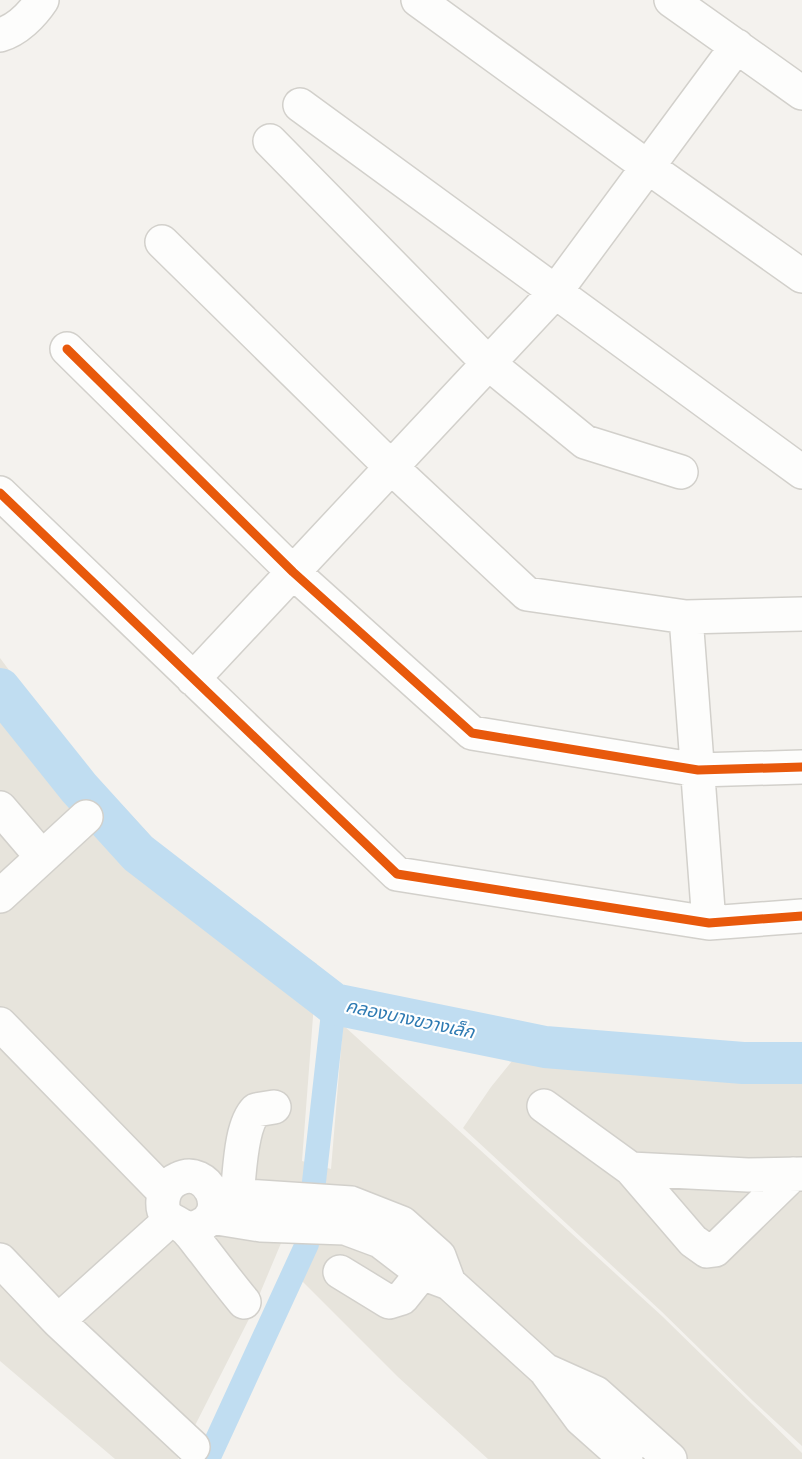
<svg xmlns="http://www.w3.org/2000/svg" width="802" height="1459" viewBox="0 0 802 1459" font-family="'Fira Sans Condensed','Noto Sans Thai',sans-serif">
<rect width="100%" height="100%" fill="#f4f2ee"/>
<path fill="#e7e4dc" d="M 0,658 L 44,717 L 87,767 L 160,846 L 271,934 L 317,964 L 302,1161 L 331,1169 L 343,1025 L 662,1316 L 802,1453 L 802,1459 L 488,1459 L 398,1377 L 294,1273 L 320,1217 L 292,1217 L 250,1317 L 178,1459 L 115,1459 L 0,1361 Z
M 537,1030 L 633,1046 L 695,1059 L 754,1060 L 802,1055 L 802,1446 L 753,1401 L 661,1311 L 463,1128 L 491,1087 Z"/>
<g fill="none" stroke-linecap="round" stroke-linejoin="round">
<path stroke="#c0ddf1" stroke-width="24" d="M 208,1459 L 307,1244 L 334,1004"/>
<path stroke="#c0ddf1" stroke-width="42" d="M 0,689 L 79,788 L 138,853 L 334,1004 L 545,1047 L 743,1063 L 802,1063"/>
<defs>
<path id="minor" d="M 418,0 L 648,167 L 802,276
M 671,0 L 802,93
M 0,35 C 17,30 32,15 42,0
M 300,105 L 802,472
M 270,141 L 488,363 L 585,442 L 681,472
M 162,242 L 391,467 L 527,594 L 686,617 L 802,614
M 67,349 L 293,572 L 472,733 L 698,770 L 802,767
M 0,493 L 397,874 L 709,923 L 802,916
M 686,617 L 709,923
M 193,679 L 556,291 L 737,46
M 0,808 L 42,857
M 0,896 L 86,817
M 0,1024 L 164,1192
M 544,1106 L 631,1169 L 748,1175 L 802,1174
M 631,1169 L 693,1241 L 707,1251 L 715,1250 L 793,1174
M 214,1194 L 351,1203 L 402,1223 L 439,1256 L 449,1283
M 237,1195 C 240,1173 240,1126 256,1110 L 274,1107
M 211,1217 L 261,1225 L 345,1228 L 380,1241 L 422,1273 L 449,1283 L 545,1370 L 581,1419 L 626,1459
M 186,1228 C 190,1228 196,1228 199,1226 C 231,1213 208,1164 178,1179 C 169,1183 164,1191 163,1200 C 161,1221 176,1219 187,1230 C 193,1236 198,1244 204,1251 C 217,1268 230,1285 244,1302
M 0,1260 L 58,1321 L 193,1447
M 340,1272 L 389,1302 L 402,1298 L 422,1273 L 437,1257
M 58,1321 L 170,1220
M 547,1371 L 596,1393 L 670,1459"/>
</defs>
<use href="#minor" stroke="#d2d0cb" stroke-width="36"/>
<use href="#minor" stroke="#fdfdfc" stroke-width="33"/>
<defs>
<path id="cycleway" d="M 67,349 L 293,572 L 472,733 L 698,770 L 802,767
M 0,493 L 397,874 L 709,923 L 802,916"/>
</defs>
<use href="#cycleway" stroke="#fff" stroke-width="13"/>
<use href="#cycleway" stroke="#e8590c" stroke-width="9"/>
</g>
<g text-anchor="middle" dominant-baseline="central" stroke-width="4.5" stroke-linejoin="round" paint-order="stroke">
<g font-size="18" font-style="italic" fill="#2e7ab2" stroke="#fff">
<text transform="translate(410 1019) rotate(12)">คลองบางขวางเล็ก</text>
</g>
</g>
</svg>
